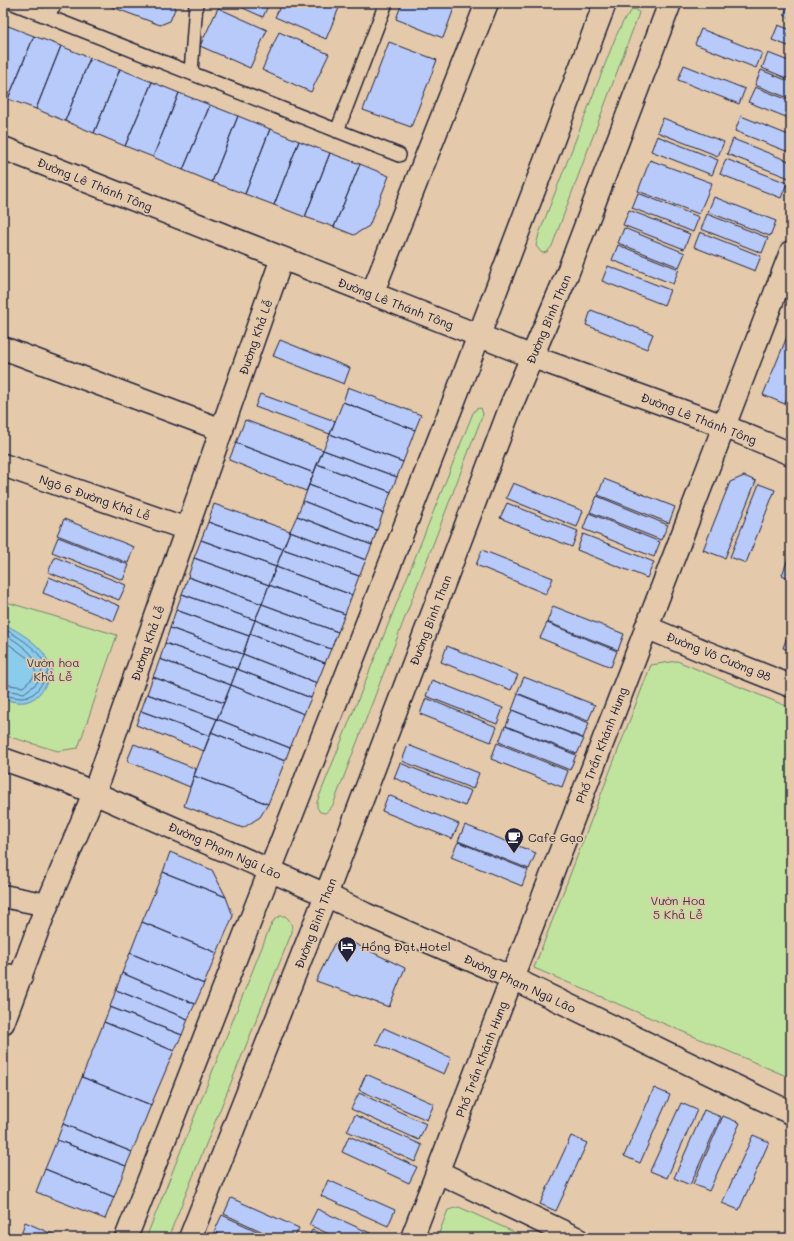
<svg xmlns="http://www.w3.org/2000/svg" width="794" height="1241" viewBox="0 0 794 1241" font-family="Mali,sans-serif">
<rect width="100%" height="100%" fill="#e4caab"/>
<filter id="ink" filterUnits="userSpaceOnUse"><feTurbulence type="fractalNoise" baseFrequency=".025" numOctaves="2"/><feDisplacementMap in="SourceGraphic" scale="8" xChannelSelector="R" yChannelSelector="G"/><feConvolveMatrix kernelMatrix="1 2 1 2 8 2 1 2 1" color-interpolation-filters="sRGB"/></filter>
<g filter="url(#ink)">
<path fill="#c0e49e" stroke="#71836c" d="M 633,9 L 637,10 L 639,13 L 552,246 L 547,252 L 542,253 L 536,246 L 539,234 L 616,36 L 624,20 Z
M 481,408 L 483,414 L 333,805 L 329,810 L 325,813 L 320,812 L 317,807 L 317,802 L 473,413 L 476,409 Z
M 3,601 L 117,635 L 78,748 L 58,751 L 3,735 Z
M 677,661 L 791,708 L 791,1078 L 534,968 L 651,665 Z
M 280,916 L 285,916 C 291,921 292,925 292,932 L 168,1238 L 146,1238 L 270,927 L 274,920 Z
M 459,1207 L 527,1238 L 437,1238 L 448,1210 Z"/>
<path fill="#8bccec" stroke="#6188a5" d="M 3,623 C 15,630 30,638 40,649 C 46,655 49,664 52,671 C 47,684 40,699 25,702 C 19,703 9,701 3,699 Z"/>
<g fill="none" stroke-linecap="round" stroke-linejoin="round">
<path stroke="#4c6682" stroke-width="1" d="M 3,628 C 23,640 39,648 48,671 C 44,682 35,698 22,698 C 16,698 9,696 3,695
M 3,633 C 19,643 35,653 42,672 L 37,683 L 24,693 L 3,690
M 3,640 L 29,659 L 36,672 L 32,679 L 23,687 L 3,684"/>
</g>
<path fill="#b7cafa" stroke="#22223b" d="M 106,3 L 173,3 L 175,9 L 170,21 L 160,25 L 112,7 Z
M 232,3 L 269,3 L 263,17 Z
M 282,3 L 341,3 L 326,39 L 275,17 Z
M 402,3 L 456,3 L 443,38 L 396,19 Z
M 789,3 L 791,3 L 791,18 L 784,15 Z
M 218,8 L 267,30 L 250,68 L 200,46 Z
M 3,24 L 34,36 L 8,99 L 3,97 Z
M 778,25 L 791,30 L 791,47 L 772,40 Z
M 701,29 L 762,53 L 756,68 L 695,44 Z
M 279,32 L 329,54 L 311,92 L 262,70 Z
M 34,36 L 61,46 L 36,109 L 8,99 Z
M 389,42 L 437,60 L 411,127 L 363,110 Z
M 61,46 L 90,58 L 65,121 L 36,109 Z
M 768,53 L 791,62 L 791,80 L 762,68 Z
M 90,58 L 120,69 L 94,133 L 65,121 Z
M 684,65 L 745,89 L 739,104 L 678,80 Z
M 120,69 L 152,82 L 125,146 L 94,133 Z
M 761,70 L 791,82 L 791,99 L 755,85 Z
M 152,82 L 179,93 L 153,157 L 125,146 Z
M 755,87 L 791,101 L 791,119 L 748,102 Z
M 179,93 L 210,105 L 183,170 L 153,157 Z
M 210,105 L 238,116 L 212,182 L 183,170 Z
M 238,116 L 270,129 L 245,194 L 212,182 Z
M 741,116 L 791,136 L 791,153 L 735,131 Z
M 663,118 L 724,142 L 718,156 L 657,132 Z
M 270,129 L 299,141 L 274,205 L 245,194 Z
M 657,136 L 718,160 L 712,175 L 651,151 Z
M 733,139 L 791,162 L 791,172 L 789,178 L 727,154 Z
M 299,141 L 330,153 L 305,217 L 274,205 Z
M 330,153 L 360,164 L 334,227 L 305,217 Z
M 726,159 L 787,183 L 781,198 L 720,174 Z
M 650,160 L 712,183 L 699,214 L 638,191 Z
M 360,164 L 389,176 L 369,226 L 354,235 L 334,227 Z
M 638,193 L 699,217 L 693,232 L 632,208 Z
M 714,197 L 776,221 L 770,236 L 708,212 Z
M 629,210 L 690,234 L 684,249 L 623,225 Z
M 707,214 L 768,238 L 762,253 L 701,229 Z
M 624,228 L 685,253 L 679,267 L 618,243 Z
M 700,232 L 761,256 L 755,271 L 694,247 Z
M 618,245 L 679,269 L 673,284 L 612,260 Z
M 608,266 L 670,290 L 664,305 L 602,281 Z
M 591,310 L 653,334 L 647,349 L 586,325 Z
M 789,332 L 791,333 L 791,390 L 785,404 L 763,395 Z
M 280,340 L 350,368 L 344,384 L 273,356 Z
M 348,387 L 421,415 L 415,430 L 343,402 Z
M 260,394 L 335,421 L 330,434 L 255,407 Z
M 343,402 L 415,430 L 403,462 L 330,434 Z
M 245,420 L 323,450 L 314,473 L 236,443 Z
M 330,434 L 403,462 L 397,477 L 323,450 Z
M 236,443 L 314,473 L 306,491 L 229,460 Z
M 323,450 L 397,477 L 391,492 L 317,464 Z
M 317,464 L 391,492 L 383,513 L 309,485 Z
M 744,476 L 756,481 L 725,558 L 703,550 L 730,482 Z
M 604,479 L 675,507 L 669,523 L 598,495 Z
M 513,483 L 583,511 L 577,527 L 506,498 Z
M 759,484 L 775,490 L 746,563 L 730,557 Z
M 309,485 L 383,513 L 377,530 L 303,501 Z
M 597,496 L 668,525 L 661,540 L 590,512 Z
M 303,501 L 377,530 L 372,545 L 297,516 Z
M 507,503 L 578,531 L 572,547 L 500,518 Z
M 214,504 L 290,531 L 283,549 L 208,522 Z
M 589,513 L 660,542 L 654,557 L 583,529 Z
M 297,516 L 372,545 L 366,560 L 290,531 Z
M 64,519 L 134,547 L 128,563 L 57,535 Z
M 208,522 L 283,549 L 276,567 L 201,540 Z
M 290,531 L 366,560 L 359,576 L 283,549 Z
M 583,534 L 654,562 L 647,578 L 577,550 Z
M 58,537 L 129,565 L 123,580 L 52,552 Z
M 201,540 L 276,567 L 269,585 L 194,558 Z
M 283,549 L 359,576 L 352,595 L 276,567 Z
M 482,550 L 553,578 L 546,594 L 476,565 Z
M 791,551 L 791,579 L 782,575 Z
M 55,557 L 126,585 L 119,600 L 48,572 Z
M 194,558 L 269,585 L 262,604 L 188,577 Z
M 276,567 L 352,595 L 345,614 L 269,585 Z
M 49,577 L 120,606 L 114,621 L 43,593 Z
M 188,577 L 262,604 L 255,620 L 182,594 Z
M 269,585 L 345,614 L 338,632 L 262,604 Z
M 182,594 L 255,620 L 249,636 L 176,610 Z
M 262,604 L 338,632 L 331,649 L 255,620 Z
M 553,606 L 624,634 L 618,650 L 547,622 Z
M 176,610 L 249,636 L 243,654 L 170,628 Z
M 255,620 L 331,649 L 325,663 L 250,634 Z
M 547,623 L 617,651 L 611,667 L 540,638 Z
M 791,626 L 791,651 L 783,648 Z
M 170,628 L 243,654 L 237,669 L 165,643 Z
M 250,634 L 325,663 L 317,683 L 243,654 Z
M 165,643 L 237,669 L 231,685 L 160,659 Z
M 447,646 L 518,675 L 511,690 L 441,662 Z
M 243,654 L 317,683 L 311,698 L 237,669 Z
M 160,659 L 231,685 L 224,703 L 153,677 Z
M 237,669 L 311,698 L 304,714 L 231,685 Z
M 153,677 L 224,703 L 217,719 L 147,694 Z
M 524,677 L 595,705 L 588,721 L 517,693 Z
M 432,680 L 503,708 L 497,724 L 426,696 Z
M 231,685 L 304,714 L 290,748 L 217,719 Z
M 147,694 L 217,719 L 210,736 L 141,711 Z
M 518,694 L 589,723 L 583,738 L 512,710 Z
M 426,698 L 497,727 L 491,742 L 420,714 Z
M 512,710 L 584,739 L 577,754 L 506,726 Z
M 141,711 L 210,736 L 204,751 L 136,725 Z
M 217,719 L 290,748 L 285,761 L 211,732 Z
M 505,726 L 576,755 L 570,770 L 499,742 Z
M 211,732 L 285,761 L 268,804 L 194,776 Z
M 497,743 L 568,771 L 562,787 L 491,759 Z
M 134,744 L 196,769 L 190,787 L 127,761 Z
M 408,745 L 479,773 L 473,789 L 402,761 Z
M 400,763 L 471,791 L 465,806 L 394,778 Z
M 194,776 L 268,804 L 260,817 L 243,828 L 184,806 Z
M 388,795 L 459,824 L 452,839 L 382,811 Z
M 465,825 L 536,853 L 529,869 L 458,841 Z
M 458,842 L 528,870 L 522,886 L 451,857 Z
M 170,852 L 212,870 L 226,897 L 163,872 Z
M 163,872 L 226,897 L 233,916 L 217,953 L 142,922 Z
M 142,922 L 217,953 L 204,984 L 130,953 Z
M 341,940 L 347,940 L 405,968 L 389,1007 L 316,981 L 334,944 Z
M 130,953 L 204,984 L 195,1004 L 122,973 Z
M 122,973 L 195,1004 L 188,1019 L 116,990 Z
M 116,990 L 188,1019 L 182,1035 L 110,1007 Z
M 110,1007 L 182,1035 L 174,1051 L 104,1022 Z
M 104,1022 L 174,1051 L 151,1105 L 82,1077 Z
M 384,1028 L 451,1058 L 444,1074 L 376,1044 Z
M 366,1074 L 434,1104 L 427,1120 L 359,1090 Z
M 82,1077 L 151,1105 L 132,1152 L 63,1124 Z
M 654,1088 L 670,1095 L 640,1163 L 624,1156 Z
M 359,1093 L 426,1124 L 419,1140 L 351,1109 Z
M 681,1103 L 697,1110 L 667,1178 L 650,1171 Z
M 704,1110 L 721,1117 L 690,1185 L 674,1178 Z
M 355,1115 L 422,1145 L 415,1162 L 347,1131 Z
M 723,1116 L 740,1123 L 709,1191 L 693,1184 Z
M 63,1124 L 132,1152 L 126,1166 L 57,1140 Z
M 753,1135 L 769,1142 L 739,1210 L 722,1203 Z
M 349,1136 L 417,1167 L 409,1183 L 342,1152 Z
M 571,1136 L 587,1143 L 556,1211 L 540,1204 Z
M 57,1140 L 126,1166 L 114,1197 L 45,1169 Z
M 45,1169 L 114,1197 L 105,1219 L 36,1192 Z
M 328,1180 L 395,1210 L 388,1226 L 321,1196 Z
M 231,1198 L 299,1228 L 294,1238 L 276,1238 L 224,1214 Z
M 317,1209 L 381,1238 L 338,1238 L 309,1225 Z
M 222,1215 L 272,1238 L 229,1238 L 214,1232 Z
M 25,1222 L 61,1238 L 20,1238 Z
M 312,1230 L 331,1238 L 308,1238 Z"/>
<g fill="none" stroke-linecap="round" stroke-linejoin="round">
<defs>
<path id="lane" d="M 13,3 L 399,155
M 46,16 L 56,3
M 191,73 L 196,3
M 337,131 L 386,3"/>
<path id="street" d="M 372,294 L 487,3
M 3,348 L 222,430
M 3,465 L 187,529
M 646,627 L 703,651 L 791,686
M 3,896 L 47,905
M 3,975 L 21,977
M 438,1172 L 576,1238
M 412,1238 L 791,252"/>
<path id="secondary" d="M 3,148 L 533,357 L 724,426 L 791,454
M 3,759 L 71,783 L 326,895 L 365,914 L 512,978 L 791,1113
M 3,1023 L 47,905 L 94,793 L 282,258
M 126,1238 L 459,388 L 605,3
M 190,1238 L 326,895 L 511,406 L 568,272 L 670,3"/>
</defs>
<use href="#lane" stroke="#22223b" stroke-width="16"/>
<use href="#street" stroke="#22223b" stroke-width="25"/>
<use href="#secondary" stroke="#22223b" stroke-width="25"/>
<use href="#lane" stroke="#e4caab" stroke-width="13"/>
<use href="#street" stroke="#e4caab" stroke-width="22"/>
<use href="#secondary" stroke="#e4caab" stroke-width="22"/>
</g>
</g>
<defs>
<symbol id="cafe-pin" viewBox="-11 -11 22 30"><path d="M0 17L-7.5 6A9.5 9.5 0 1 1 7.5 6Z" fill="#22223b" stroke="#e4caab"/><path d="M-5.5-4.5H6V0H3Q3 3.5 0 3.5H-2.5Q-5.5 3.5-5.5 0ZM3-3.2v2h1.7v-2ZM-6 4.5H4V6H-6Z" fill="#fff"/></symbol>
<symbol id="hotel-pin" viewBox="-11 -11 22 30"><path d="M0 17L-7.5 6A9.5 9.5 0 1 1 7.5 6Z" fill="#22223b" stroke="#e4caab"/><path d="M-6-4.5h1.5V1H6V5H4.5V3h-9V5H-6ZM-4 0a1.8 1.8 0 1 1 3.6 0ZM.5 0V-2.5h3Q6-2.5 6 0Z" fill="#fff"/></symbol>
</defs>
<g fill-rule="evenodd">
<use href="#cafe-pin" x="503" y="826" width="22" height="30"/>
<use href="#hotel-pin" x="336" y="935" width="22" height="30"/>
</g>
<g text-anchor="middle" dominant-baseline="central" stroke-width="3.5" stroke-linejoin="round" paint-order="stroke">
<g font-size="12" fill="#22223b" stroke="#e4caab">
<text transform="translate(95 184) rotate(22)">Đường Lê Thánh Tông</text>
<text transform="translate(396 303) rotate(21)">Đường Lê Thánh Tông</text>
<text transform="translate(548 319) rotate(-67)">Đường Bình Than</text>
<text transform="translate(255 337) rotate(-71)">Đường Khả Lễ</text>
<text transform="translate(699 418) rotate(21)">Đường Lê Thánh Tông</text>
<text transform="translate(95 497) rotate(19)">Ngõ 6 Đường Khả Lễ</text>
<text transform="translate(430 620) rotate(-69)">Đường Bình Than</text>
<text transform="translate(147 643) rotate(-71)">Đường Khả Lễ</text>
<text transform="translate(719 656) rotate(22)">Đường Võ Cường 98</text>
<text transform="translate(601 745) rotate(-69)">Phố Trần Khánh Hưng</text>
<text transform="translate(225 850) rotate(24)">Đường Phạm Ngũ Lão</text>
<text transform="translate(315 923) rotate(-69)">Đường Bình Than</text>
<text transform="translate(520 983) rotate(25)">Đường Phạm Ngũ Lão</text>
<text transform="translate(481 1059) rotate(-69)">Phố Trần Khánh Hưng</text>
</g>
<g font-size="12" fill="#3a3f4a" stroke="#e4caab">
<text x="53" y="662">Vườn hoa<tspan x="53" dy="14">Khả Lễ</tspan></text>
<text x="678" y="900">Vườn Hoa<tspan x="678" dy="14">5 Khả Lễ</tspan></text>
</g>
<g font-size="12" fill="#22223b" stroke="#e4caab" text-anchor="start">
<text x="528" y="837">Cafe Gạo</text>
<text x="361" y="946">Hồng Đạt Hotel</text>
</g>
</g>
<rect width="794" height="1241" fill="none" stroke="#e4caab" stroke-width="16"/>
<rect x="8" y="8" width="778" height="1225" fill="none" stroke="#22223b" stroke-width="1.5" filter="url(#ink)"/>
</svg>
